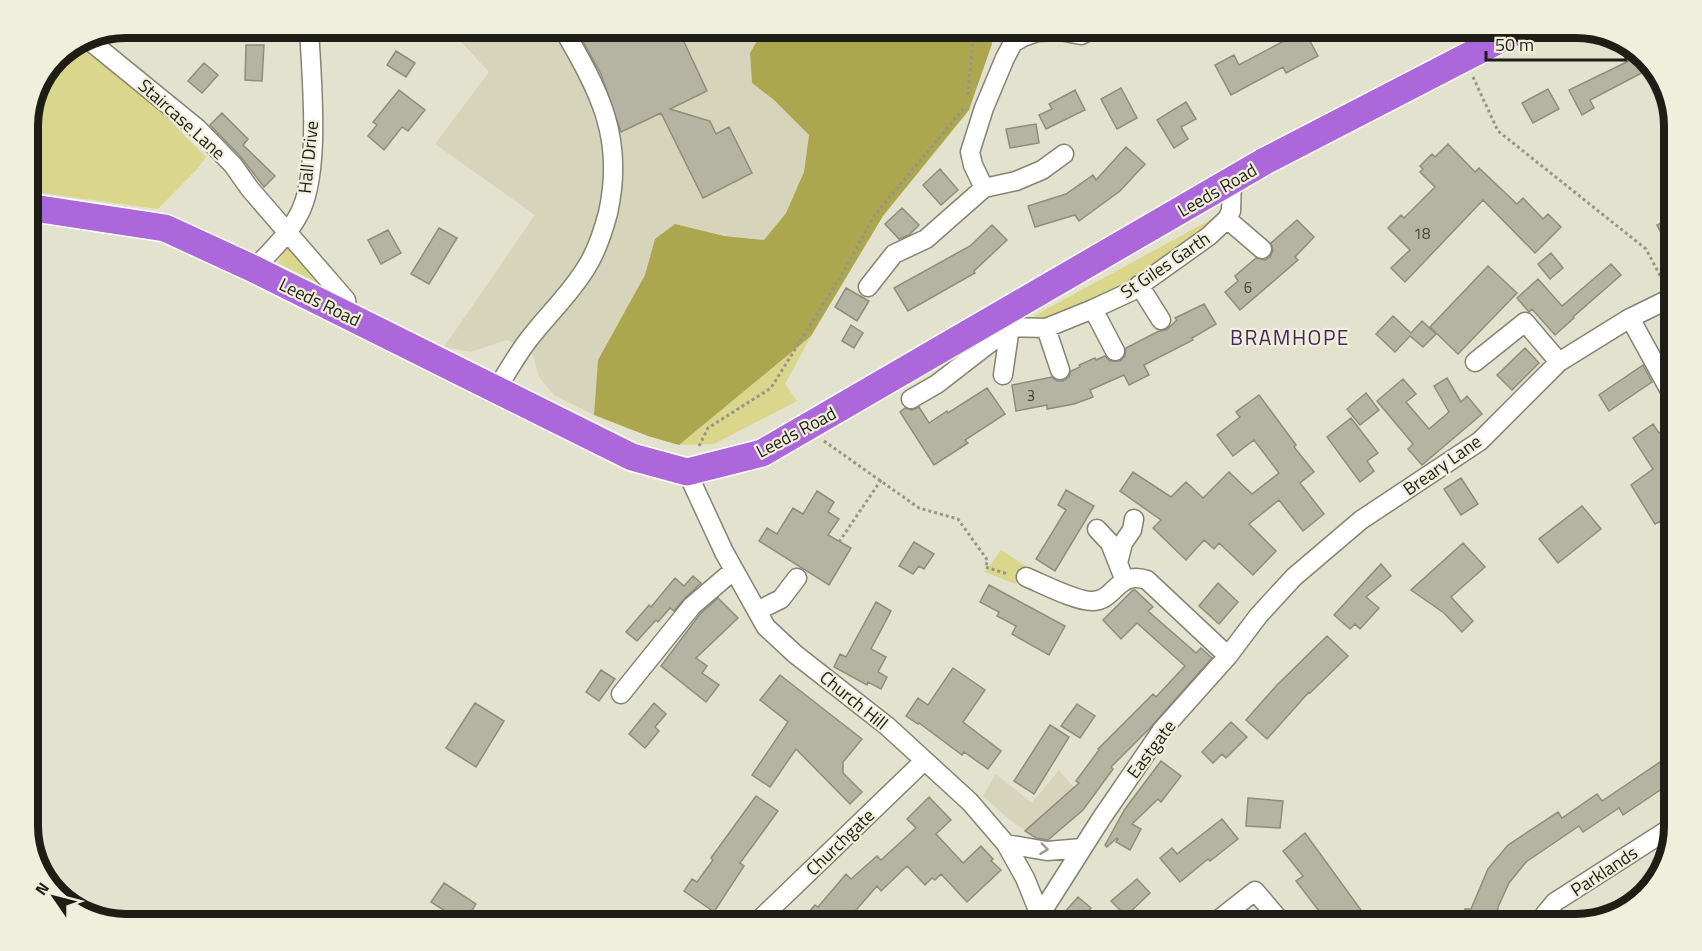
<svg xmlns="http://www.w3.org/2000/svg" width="1702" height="951" viewBox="0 0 1702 951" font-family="'Titillium Web',sans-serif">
<rect width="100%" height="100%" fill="#e2e2ce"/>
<path fill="#d6d5bb" d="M 447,27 L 765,27 L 750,53 L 752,83 L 774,100 L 809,135 L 804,172 L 786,213 L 764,240 L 724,236 L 655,239 L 646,275 L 598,360 L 594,415 L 554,395 L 539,377 L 533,355 L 507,340 L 471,352 L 444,347 L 535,215 L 435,144 L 489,72 Z
M 1675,309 L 1675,345 L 1659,315 Z
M 1059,770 L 1087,803 L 1083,810 L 1046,842 L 1040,840 L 1011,821 L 983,796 L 996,774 L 1032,803 Z"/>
<path fill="#dad68b" d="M 87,43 L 159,110 L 206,157 L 198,168 L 158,209 L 27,191 L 27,119 L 56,55 Z
M 1219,215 L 1217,221 L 1130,281 L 1061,313 L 1039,320 L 1034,316 Z
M 287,246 L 326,287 L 278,263 Z
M 811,336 L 785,384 L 797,401 L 714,444 L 679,445 Z
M 1001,550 L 1027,567 L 1015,584 L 985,572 Z"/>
<path fill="#aca74e" d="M 765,27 L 990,27 L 992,44 L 969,110 L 883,216 L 811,336 L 679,445 L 648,436 L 594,415 L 598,360 L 645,275 L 655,239 L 675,224 L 724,236 L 764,240 L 786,213 L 804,172 L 809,135 L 774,100 L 752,83 L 750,53 Z"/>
<path fill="#b5b4a2" stroke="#8e8d7b" stroke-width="1.5" d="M 575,27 L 677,27 L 707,91 L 670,109 L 710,121 L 716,134 L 729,127 L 752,173 L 703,198 L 661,113 L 621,132 L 601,74 Z
M 1304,30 L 1318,56 L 1286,73 L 1283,67 L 1231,95 L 1215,65 L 1234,55 L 1239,65 Z
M 246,45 L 264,45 L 262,81 L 245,80 Z
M 396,51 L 415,63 L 406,77 L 387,65 Z
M 1641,55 L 1653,67 L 1590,100 L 1594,108 L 1582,115 L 1569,90 Z
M 204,63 L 218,75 L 202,93 L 188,81 Z
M 1121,88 L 1137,118 L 1117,129 L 1101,99 Z
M 1548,89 L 1559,109 L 1533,123 L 1522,103 Z
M 399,90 L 425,110 L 408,131 L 402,127 L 384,150 L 368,136 L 377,125 L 373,122 Z
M 1075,90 L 1085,110 L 1046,129 L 1039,115 L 1052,109 L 1049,104 Z
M 1186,102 L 1196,119 L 1181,127 L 1188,139 L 1174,148 L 1157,120 Z
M 222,113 L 248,139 L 243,145 L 275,176 L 264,187 L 241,157 L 210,125 Z
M 1036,124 L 1039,143 L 1010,148 L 1006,129 Z
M 1448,144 L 1475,172 L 1479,168 L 1517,204 L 1523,198 L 1543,219 L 1548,214 L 1561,227 L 1535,253 L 1483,200 L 1405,282 L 1391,268 L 1410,250 L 1388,228 L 1401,215 L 1404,218 L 1435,187 L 1420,172 L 1423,169 L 1420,166 L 1432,154 L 1435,157 Z
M 1126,147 L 1145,164 L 1120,191 L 1079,221 L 1075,215 L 1035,227 L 1028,206 L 1066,194 L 1093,175 L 1096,180 Z
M 940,169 L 958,190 L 941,205 L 923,185 Z
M 902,208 L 919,225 L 909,235 L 899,239 L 885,224 Z
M 1675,216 L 1675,261 L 1657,225 Z
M 1297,220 L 1314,237 L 1295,257 L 1298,260 L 1240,310 L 1225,292 L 1238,281 L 1235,276 L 1256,258 L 1265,260 L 1270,257 L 1273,250 L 1271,243 Z
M 992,225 L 1007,240 L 974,271 L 975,273 L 908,311 L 894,288 L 970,246 Z
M 439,228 L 457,238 L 429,284 L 411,274 Z
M 388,230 L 401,253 L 381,264 L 368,240 Z
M 1551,253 L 1563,268 L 1550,279 L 1538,264 Z
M 1611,264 L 1621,275 L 1573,317 L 1574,318 L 1555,335 L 1532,309 L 1529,312 L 1517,298 L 1538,279 L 1562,306 Z
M 1488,266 L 1517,293 L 1458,354 L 1430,327 Z
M 846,288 L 869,301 L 857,321 L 835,307 Z
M 1204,304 L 1216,324 L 1192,338 L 1193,340 L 1144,365 L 1149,375 L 1129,385 L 1124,375 L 1090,390 L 1093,397 L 1074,404 L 1047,409 L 1047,405 L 1016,411 L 1012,385 L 1052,377 L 1057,381 L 1063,381 L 1069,377 L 1071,371 L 1080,367 L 1079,365 L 1095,358 L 1096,360 L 1105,356 L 1110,361 L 1120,361 L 1125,356 L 1126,348 L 1159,331 L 1166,330 L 1177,320 L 1175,318 Z
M 1393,316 L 1411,333 L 1422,321 L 1436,334 L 1423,347 L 1410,336 L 1395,352 L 1376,334 Z
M 851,325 L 863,333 L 854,348 L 842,341 Z
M 1525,348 L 1539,363 L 1512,390 L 1497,375 Z
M 1643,365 L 1652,382 L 1609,411 L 1599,395 Z
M 1447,378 L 1461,402 L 1467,396 L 1482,414 L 1422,465 L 1408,449 L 1413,444 L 1377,401 L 1403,379 L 1416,394 L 1406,402 L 1429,429 L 1449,412 L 1434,386 Z
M 987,388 L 1005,414 L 965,440 L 968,443 L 934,465 L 900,412 L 905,408 L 912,410 L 919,407 L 929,423 L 947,411 L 948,413 Z
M 1366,393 L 1379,410 L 1360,425 L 1347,409 Z
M 1259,395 L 1296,445 L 1294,447 L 1314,472 L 1300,483 L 1324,514 L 1303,531 L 1279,500 L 1249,524 L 1276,551 L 1253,575 L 1219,543 L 1214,549 L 1204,540 L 1186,560 L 1153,528 L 1161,520 L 1120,491 L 1133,472 L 1171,497 L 1186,482 L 1203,498 L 1229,472 L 1252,494 L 1279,473 L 1254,440 L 1233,456 L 1217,435 L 1240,417 L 1236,412 Z
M 1351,418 L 1378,453 L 1367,461 L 1374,471 L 1360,482 L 1327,437 Z
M 1675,422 L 1675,439 L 1664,446 L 1675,461 L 1675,465 L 1663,473 L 1675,495 L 1675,518 L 1663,525 L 1661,521 L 1655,524 L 1631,485 L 1653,469 L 1633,438 L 1653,424 L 1659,433 Z
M 1461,478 L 1478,504 L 1461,515 L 1444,489 Z
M 1066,490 L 1094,506 L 1055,571 L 1036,559 L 1066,510 L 1058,505 Z
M 817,491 L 834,502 L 828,512 L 839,519 L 828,535 L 851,548 L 829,585 L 759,541 L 767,528 L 777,534 L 793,508 L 803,514 Z
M 1582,506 L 1601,529 L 1558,563 L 1539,539 Z
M 914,542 L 934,554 L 924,569 L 919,566 L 913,574 L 899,566 Z
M 1463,543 L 1485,567 L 1451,597 L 1473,621 L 1462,632 L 1444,613 L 1411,590 Z
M 1381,564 L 1391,576 L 1366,597 L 1379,608 L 1360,629 L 1355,624 L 1350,629 L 1334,615 Z
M 693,576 L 701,583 L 685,598 L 674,611 L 670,608 L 658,622 L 656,620 L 637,641 L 626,632 L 649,605 L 651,607 L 675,578 L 684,586 Z
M 1218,583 L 1238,602 L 1219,624 L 1199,606 Z
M 989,585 L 1065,626 L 1049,655 L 1012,634 L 1016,626 L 997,616 L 999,612 L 980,602 Z
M 1133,590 L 1135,590 L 1153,607 L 1148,611 L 1196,653 L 1201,648 L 1212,658 L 1150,728 L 1111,767 L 1113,769 L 1083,810 L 1048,840 L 1036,838 L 1025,831 L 1079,783 L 1076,781 L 1099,750 L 1098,749 L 1153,694 L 1156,697 L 1185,666 L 1137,623 L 1121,639 L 1103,620 Z
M 718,598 L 738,618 L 696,658 L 707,666 L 702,673 L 719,685 L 706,702 L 661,666 L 700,614 Z
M 876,602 L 891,611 L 871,649 L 886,657 L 878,672 L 887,677 L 881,689 L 868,682 L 867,685 L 834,667 L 840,654 L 846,657 Z
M 1327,636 L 1348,656 L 1310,693 L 1309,692 L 1267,739 L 1246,720 L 1277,685 Z
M 953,668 L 985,690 L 963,722 L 1001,751 L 988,769 L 964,752 L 962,755 L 919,723 L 918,724 L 906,716 L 918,698 L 928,705 Z
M 601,670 L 615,679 L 599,701 L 586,692 Z
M 780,675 L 862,739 L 843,762 L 843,773 L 862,792 L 850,804 L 796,749 L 770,787 L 752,775 L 788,722 L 760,700 Z
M 475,703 L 504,721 L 476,767 L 446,748 Z
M 654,703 L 666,714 L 655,727 L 659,731 L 645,748 L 629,734 Z
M 1077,704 L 1095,716 L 1080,738 L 1061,726 Z
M 1231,722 L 1247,737 L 1226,758 L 1222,754 L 1213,763 L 1202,752 Z
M 1050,725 L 1069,737 L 1034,794 L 1014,781 Z
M 1675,752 L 1675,780 L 1623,815 L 1619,808 L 1583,832 L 1579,826 L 1526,862 L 1509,883 L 1498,907 L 1497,924 L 1464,924 L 1465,909 L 1471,909 L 1488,869 L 1508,845 L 1558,812 L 1562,818 L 1597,794 L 1602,801 Z
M 1161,761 L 1181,776 L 1161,802 L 1158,799 L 1132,824 L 1141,829 L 1130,850 L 1116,842 L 1118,839 L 1117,838 L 1107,847 L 1105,845 L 1125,809 Z
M 756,796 L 778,811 L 740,863 L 744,866 L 714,912 L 684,891 L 692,879 L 697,882 L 713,860 L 711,858 Z
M 929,797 L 951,820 L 936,834 L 963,863 L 981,846 L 993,859 L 991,861 L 1001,870 L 967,902 L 941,874 L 935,880 L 932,878 L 925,885 L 907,866 L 881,891 L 877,886 L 844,924 L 798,924 L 815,905 L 818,907 L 846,874 L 851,879 L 877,856 L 881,860 L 916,828 L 907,819 Z
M 1248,798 L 1283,801 L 1280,828 L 1246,826 Z
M 1222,819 L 1238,839 L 1210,861 L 1208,859 L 1180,882 L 1160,858 L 1172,848 L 1177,854 Z
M 1305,833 L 1361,910 L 1343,924 L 1329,924 L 1296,881 L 1303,876 L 1283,851 Z
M 1137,879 L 1150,893 L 1126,916 L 1111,901 Z
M 444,883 L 476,904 L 464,923 L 431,902 Z
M 1078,897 L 1091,908 L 1077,924 L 1054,924 Z"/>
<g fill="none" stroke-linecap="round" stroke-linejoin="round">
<defs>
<path id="minor" d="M 90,41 L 198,129 L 233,165 L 250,189 L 346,300 L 348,316
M 984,188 L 973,165 L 970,152 L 984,108 L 1005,58 L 1013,43 L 1023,37 L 1037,32 L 1060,31 L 1081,35 L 1097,27
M 1227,219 L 1262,249
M 254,269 C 270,252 287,236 298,216 C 322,175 311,75 309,27
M 1139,285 L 1161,320
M 868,287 L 894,254 L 926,239 L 984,188 L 1016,181 L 1042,170 L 1064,154
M 1666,301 L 1675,319
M 1093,309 L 1115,351
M 1630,318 L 1675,400
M 994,320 L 1010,327 L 1046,328 L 1093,309 L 1132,291 L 1209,236 L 1227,219 L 1231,211 L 1232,181
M 1046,328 L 1060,370
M 1475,362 L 1525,322 L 1559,362
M 1003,375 L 1010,327
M 496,390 C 506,374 515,358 526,343 C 545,317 569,296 586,268 C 597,251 603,232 608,213 C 625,137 599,91 562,27
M 911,399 L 937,384 L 999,336 L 1005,325
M 687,472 L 724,552 L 766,627 L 795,654 L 887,726 L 970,802 L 1006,844 L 1025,878 L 1040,915 L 1041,924
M 1097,529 L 1110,543 L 1125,581
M 1118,563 L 1123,543 L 1132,530 L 1134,519
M 1026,577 C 1043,584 1077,602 1093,601 C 1116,600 1117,570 1147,580 L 1228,656
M 757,611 L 781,599 L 797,578
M 621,694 L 692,606 L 734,570
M 1006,844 L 1047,851 L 1082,848
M 1040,915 L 1101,819 L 1162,730 L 1228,656 L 1259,615 L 1294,577 L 1361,520 L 1480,441 L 1559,362 L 1630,318 L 1675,296
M 755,924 L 924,761
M 1213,924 L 1255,891 L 1283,924
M 1543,924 L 1545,914 L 1555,902 L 1675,825"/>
<path id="highway" d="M 27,207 L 165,228 L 254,269 L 632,457 L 687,472 L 762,453 L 1265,161 L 1524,27"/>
</defs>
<use href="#minor" stroke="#848472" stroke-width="21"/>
<use href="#highway" stroke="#fff" stroke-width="30"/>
<path stroke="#969687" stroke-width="3" stroke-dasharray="3 3" stroke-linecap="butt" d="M 1473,77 L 1498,131 L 1646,249 L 1664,283
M 968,95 L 974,27
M 824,441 L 919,508 L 958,519 L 988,561 L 985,567 L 1008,574
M 699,446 L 708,428 L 771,388 L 845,269 L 874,216 L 963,109
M 839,542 L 881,480"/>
<use href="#minor" stroke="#fff" stroke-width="18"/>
<use href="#highway" stroke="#ac68db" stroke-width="27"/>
</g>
<defs><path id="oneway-chevron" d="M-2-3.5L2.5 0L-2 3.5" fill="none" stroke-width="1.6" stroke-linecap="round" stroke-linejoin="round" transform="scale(1.5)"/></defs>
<use stroke="#9a9a97" href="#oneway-chevron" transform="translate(1044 849) rotate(7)"/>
<g text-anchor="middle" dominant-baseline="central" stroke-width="4.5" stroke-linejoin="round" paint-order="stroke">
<g font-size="15" fill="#44443a">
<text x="1422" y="233">18</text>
<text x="1248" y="287">6</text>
<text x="1031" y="395">3</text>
</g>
<g font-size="18" fill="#1e1e17" stroke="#efefdb">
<text transform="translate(182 119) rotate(42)">Staircase Lane</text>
<text transform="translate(308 157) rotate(-84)">Hall Drive</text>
<text transform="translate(1217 190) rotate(-30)">Leeds Road</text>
<text transform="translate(1165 265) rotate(-34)">St Giles Garth</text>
<text transform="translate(320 302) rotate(26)">Leeds Road</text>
<text transform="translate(796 432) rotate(-28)">Leeds Road</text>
<text transform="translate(1442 465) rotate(-35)">Breary Lane</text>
<text transform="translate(854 700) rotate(39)">Church Hill</text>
<text transform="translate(1151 749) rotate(-53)">Eastgate</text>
<text transform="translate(840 842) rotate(-44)">Churchgate</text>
<text transform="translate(1604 871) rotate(-33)">Parklands</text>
</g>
<g font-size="21" letter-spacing="1.5" fill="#47255d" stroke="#efefdb">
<text x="1290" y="337">BRAMHOPE</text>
</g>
</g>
<path d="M0 0H1702V951H0ZM126 38H1576A88 88 0 0 1 1664 126V826A88 88 0 0 1 1576 914H126A88 88 0 0 1 38 826V126A88 88 0 0 1 126 38Z" fill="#efefdb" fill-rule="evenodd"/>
<path fill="none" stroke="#1e1e17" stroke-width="8" d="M126 38H1576A88 88 0 0 1 1664 126V826A88 88 0 0 1 1576 914H126A88 88 0 0 1 38 826V126A88 88 0 0 1 126 38Z"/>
<g transform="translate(54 897) rotate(305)" stroke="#efefdb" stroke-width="4.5" paint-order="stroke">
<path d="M0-4.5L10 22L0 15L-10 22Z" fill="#1e1e17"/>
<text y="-9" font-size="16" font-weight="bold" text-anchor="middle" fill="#1e1e17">N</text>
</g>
<path d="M1486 51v9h140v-9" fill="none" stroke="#1e1e17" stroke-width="3"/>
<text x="1495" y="51" font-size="18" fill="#1e1e17" stroke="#efefdb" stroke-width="4.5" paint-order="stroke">50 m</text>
</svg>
